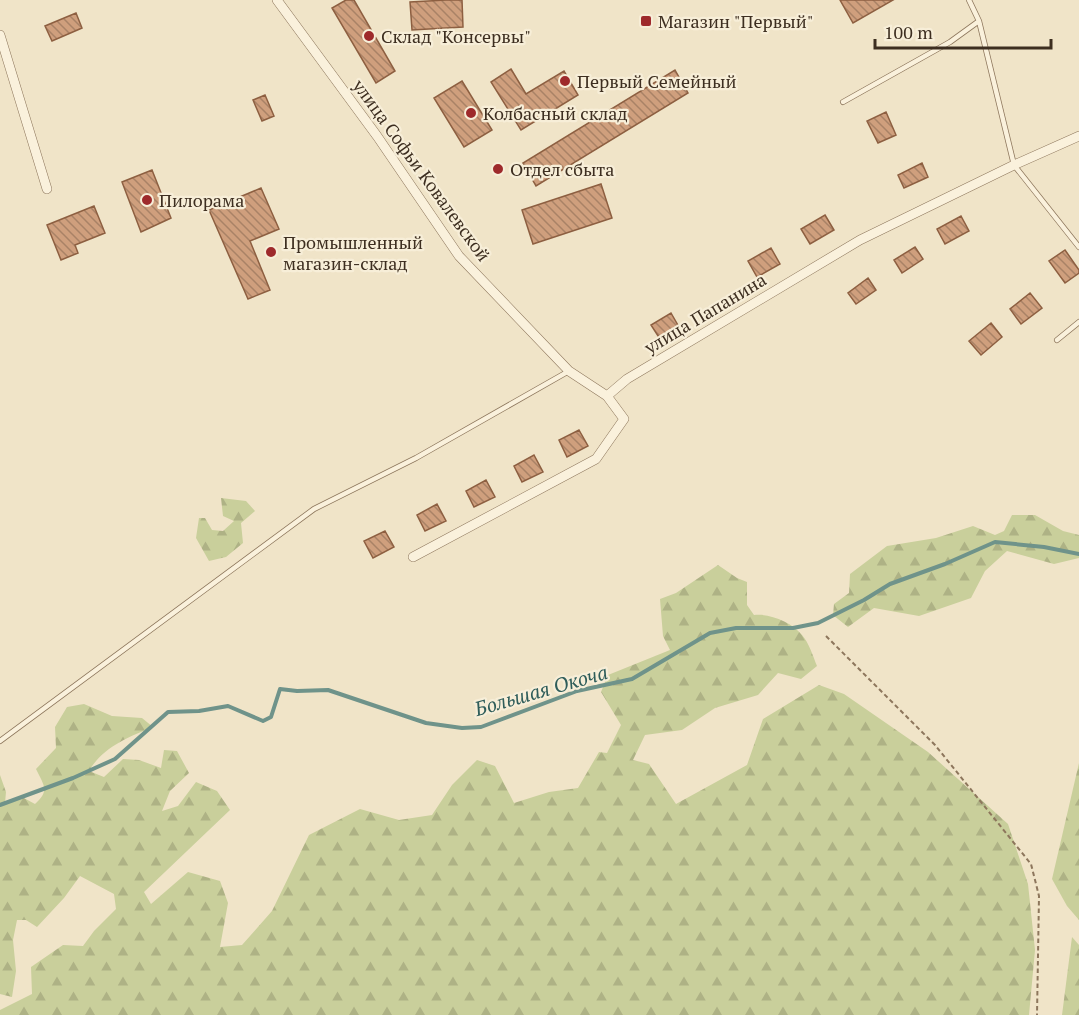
<svg xmlns="http://www.w3.org/2000/svg" width="1079" height="1015" viewBox="0 0 1079 1015" font-family="'PT Serif',serif">
<defs>
<pattern id="forest-firs" width="22" height="20" patternUnits="userSpaceOnUse" patternTransform="scale(1.5)"><rect width="22" height="20" fill="#c9cf9b"/><path d="M5 1l3.5 6h-7zM16 11l3.5 6h-7z" fill="#aeb285"/></pattern>
<pattern id="building-back-hatch" width="6" height="6" patternUnits="userSpaceOnUse" patternTransform="scale(1.5)"><rect width="6" height="6" fill="#cf9f7d"/><path d="M-1 5l2 2M0 0l6 6M5-1l2 2" fill="none" stroke="#a98266"/></pattern>
</defs>
<rect width="100%" height="100%" fill="#f0e4c8"/>
<path fill="url(#forest-firs)" d="M 221,498 L 246,501 L 255,511 L 241,523 L 243,543 L 226,557 L 209,561 L 196,538 L 199,518 L 205,518 L 212,530 L 223,531 L 234,521 L 223,516 Z
M 1012,515 L 1035,515 L 1063,531 L 1079,535 L 1079,558 L 1054,564 L 1007,551 L 985,571 L 971,598 L 919,616 L 874,608 L 848,627 L 833,615 L 834,604 L 849,593 L 850,574 L 887,546 L 936,538 L 973,526 L 995,535 L 1004,531 Z
M 718,565 L 737,578 L 747,582 L 747,605 L 754,615 C 769,613 792,622 802,635 C 809,643 813,656 817,666 L 801,679 L 778,673 L 758,695 L 715,708 L 682,730 L 645,735 L 633,760 L 649,764 L 676,804 L 747,765 L 763,719 L 819,685 L 844,694 L 928,752 L 1008,824 L 1028,884 L 1035,950 L 1029,1015 L 0,1015 L 0,1010 L 32,994 L 31,967 L 63,945 L 83,946 L 94,931 L 116,909 L 114,894 L 80,876 L 64,898 L 37,927 L 26,920 L 17,920 L 13,940 L 16,971 L 12,997 L 0,994 L 0,775 L 6,792 L 5,803 L 22,797 L 35,804 C 50,790 44,786 36,769 L 56,748 L 55,727 L 67,707 L 84,704 L 112,716 L 142,718 L 153,727 C 128,737 102,748 89,771 L 104,777 L 123,759 L 139,760 L 161,768 L 164,750 L 177,751 L 189,773 L 170,791 L 162,811 L 178,806 L 196,782 L 217,791 L 230,810 L 144,892 L 151,904 L 188,872 L 220,881 L 228,903 L 220,947 L 242,945 L 272,911 L 309,835 L 360,809 L 399,820 L 432,815 L 452,785 L 477,760 L 495,766 L 514,803 L 549,792 L 578,788 L 599,752 L 607,753 L 621,725 L 601,692 L 608,675 L 670,650 L 663,636 L 660,599 L 676,593 Z
M 1079,763 L 1079,920 L 1067,906 L 1052,879 Z
M 1072,937 L 1079,945 L 1079,1015 L 1062,1015 Z"/>
<g fill="none" stroke-linecap="round" stroke-linejoin="round">
<path stroke="#6f938a" stroke-width="4" d="M 0,805 L 73,778 L 115,759 L 168,712 L 199,711 L 228,706 L 263,721 L 271,717 L 280,689 L 297,691 L 328,690 L 426,723 L 462,728 L 481,727 L 577,691 L 632,679 L 710,633 L 736,628 L 793,628 L 818,623 L 864,600 L 890,584 L 945,564 L 995,542 L 1044,547 L 1079,554"/>
</g>
<path fill="url(#building-back-hatch)" stroke="#8d5f41" stroke-width="1.5" d="M 346,0 L 354,0 L 395,71 L 376,83 L 332,8 Z
M 446,0 L 462,0 L 463,27 L 412,30 L 410,2 Z
M 840,0 L 893,0 L 853,23 Z
M 76,13 L 82,28 L 52,41 L 45,26 Z
M 511,69 L 526,94 L 564,71 L 578,95 L 521,130 L 491,82 Z
M 675,70 L 688,93 L 536,186 L 523,163 Z
M 462,81 L 492,130 L 464,147 L 434,98 Z
M 265,95 L 274,116 L 262,121 L 253,100 Z
M 886,112 L 896,135 L 878,143 L 867,121 Z
M 922,163 L 928,177 L 904,188 L 898,175 Z
M 152,170 L 171,218 L 141,232 L 122,182 Z
M 601,184 L 612,218 L 533,244 L 522,210 Z
M 261,188 L 279,229 L 250,241 L 270,290 L 248,299 L 209,210 Z
M 94,206 L 105,233 L 75,245 L 78,253 L 61,260 L 47,225 Z
M 825,215 L 834,230 L 810,244 L 801,229 Z
M 961,216 L 969,231 L 945,244 L 937,229 Z
M 915,247 L 923,259 L 902,273 L 894,260 Z
M 771,248 L 780,264 L 757,277 L 748,261 Z
M 1065,250 L 1079,270 L 1079,273 L 1065,283 L 1049,261 Z
M 868,278 L 876,290 L 856,304 L 848,293 Z
M 1030,293 L 1042,308 L 1021,324 L 1010,309 Z
M 671,313 L 679,327 L 660,339 L 651,325 Z
M 991,323 L 1002,337 L 981,355 L 969,341 Z
M 579,430 L 588,446 L 567,457 L 559,440 Z
M 534,455 L 543,472 L 522,482 L 514,466 Z
M 486,480 L 495,497 L 474,507 L 466,491 Z
M 437,504 L 446,521 L 425,531 L 417,515 Z
M 385,531 L 394,547 L 373,558 L 364,541 Z"/>
<g fill="none" stroke-linecap="round" stroke-linejoin="round">
<defs>
<path id="service" d="M 969,0 L 979,21 L 1014,165 L 1079,247
M 843,102 L 950,42 L 979,21
M 1057,340 L 1079,322
M 0,741 L 314,509 L 416,458 L 569,371"/>
<path id="minor" d="M 277,0 L 377,136 L 459,256 L 569,371 L 607,396
M 0,35 L 47,189
M 413,557 L 596,459 L 624,419 L 607,396 L 627,379 L 860,240 L 1014,165 L 1079,136"/>
</defs>
<use href="#service" stroke="#8d765c" stroke-width="6"/>
<use href="#minor" stroke="#8d765c" stroke-width="10"/>
<path stroke="#8d765c" stroke-width="2" stroke-dasharray="4.5 3" stroke-linecap="butt" d="M 826,636 L 935,745 L 1031,864 L 1039,896 L 1037,1015"/>
<use href="#service" stroke="#faf1dc" stroke-width="4.5"/>
<use href="#minor" stroke="#faf1dc" stroke-width="9"/>
</g>
<g fill="#9e2a2b" stroke="#f7eed8" stroke-width="2">
<rect x="640" y="15" width="12" height="12" rx="3"/>
<circle cx="369" cy="36" r="6"/>
<circle cx="565" cy="81" r="6"/>
<circle cx="471" cy="113" r="6"/>
<circle cx="498" cy="169" r="6"/>
<circle cx="147" cy="200" r="6"/>
<circle cx="271" cy="252" r="6"/>
</g>
<g text-anchor="middle" dominant-baseline="central" stroke-width="4.5" stroke-linejoin="round" paint-order="stroke">
<g font-size="18" fill="#3d2e20" stroke="#f7eed8" text-anchor="start">
<text x="658" y="21">Магазин "Первый"</text>
<text x="381" y="36">Склад "Консервы"</text>
<text x="577" y="81">Первый Семейный</text>
<text x="483" y="113">Колбасный склад</text>
<text x="510" y="169">Отдел сбыта</text>
<text x="159" y="200">Пилорама</text>
<text x="283" y="242">Промышленный<tspan x="283" dy="21">магазин-склад</tspan></text>
</g>
<g font-size="18" fill="#3d2e20" stroke="#f7eed8">
<text transform="translate(422 170) rotate(54)">улица Софьи Ковалевской</text>
<text transform="translate(705 313) rotate(-31)">улица Папанина</text>
</g>
<g font-size="20" font-style="italic" fill="#2f5d5a" stroke="#f7eed8">
<text transform="translate(541 690) rotate(-16)">Большая Окоча</text>
</g>
</g>
<path d="M875 39v9h176v-9" fill="none" stroke="#3d2e20" stroke-width="3"/>
<text x="884" y="39" font-size="18" fill="#3d2e20" stroke="#f7eed8" stroke-width="4.5" paint-order="stroke">100 m</text>
</svg>
